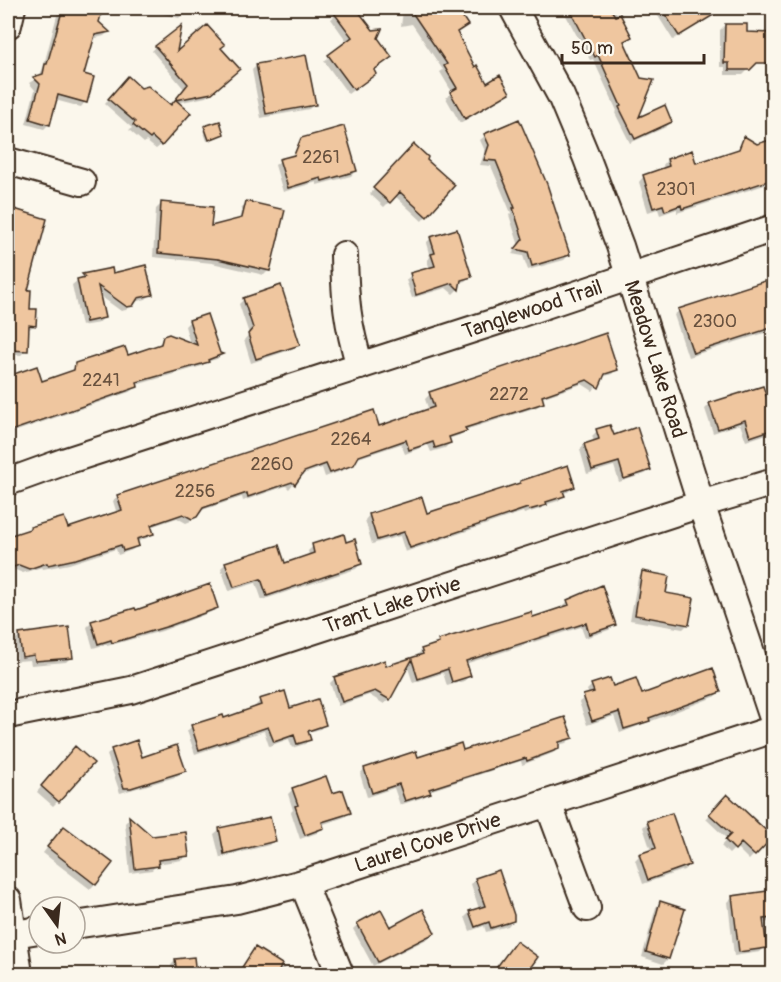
<svg xmlns="http://www.w3.org/2000/svg" width="781" height="982" viewBox="0 0 781 982" font-family="Pangolin,sans-serif">
<rect width="100%" height="100%" fill="#fbf7ec"/>
<filter id="ink" filterUnits="userSpaceOnUse"><feTurbulence type="fractalNoise" baseFrequency=".0167" numOctaves="2"/><feDisplacementMap in="SourceGraphic" scale="12" xChannelSelector="R" yChannelSelector="G"/><feConvolveMatrix kernelMatrix="1 2 1 2 8 2 1 2 1" color-interpolation-filters="sRGB"/></filter>
<g filter="url(#ink)">
<path fill="#0003" d="M 59,8 L 101,8 L 97,22 L 108,32 L 104,36 L 92,39 L 82,76 L 85,102 L 81,107 L 55,100 L 49,124 L 44,129 L 26,124 L 35,90 L 29,83 L 39,77 L 43,68 Z
M 143,8 L 185,8 L 183,14 L 179,18 L 143,9 Z
M 345,8 L 354,8 L 377,39 L 372,71 L 369,78 L 348,94 L 324,61 L 348,43 L 331,19 Z
M 401,8 L 454,8 L 466,25 L 456,33 L 474,69 L 486,85 L 508,93 L 503,98 L 460,123 L 446,98 L 452,92 L 440,72 L 443,70 L 412,24 L 401,26 L 403,11 Z
M 562,8 L 614,8 L 630,37 L 624,43 L 640,79 L 636,120 L 671,122 L 666,127 L 630,143 L 615,113 L 617,111 L 593,59 L 590,60 Z
M 646,8 L 705,8 L 710,15 L 673,40 L 655,11 L 645,12 Z
M 725,25 L 745,34 L 774,34 L 774,77 L 770,77 L 769,49 L 743,75 L 725,75 L 725,67 L 720,67 L 720,30 Z
M 156,47 L 174,55 L 219,48 L 233,74 L 206,97 L 177,103 L 161,145 L 156,149 L 146,141 L 144,143 L 129,130 L 132,128 L 105,104 L 123,83 L 140,89 L 171,106 L 185,90 L 152,51 Z
M 257,65 L 314,104 L 309,109 L 261,118 L 252,70 Z
M 205,128 L 223,134 L 207,141 L 203,130 Z
M 485,136 L 569,255 L 564,260 L 528,270 L 523,256 L 512,254 L 519,246 L 509,215 L 511,213 L 491,166 L 480,165 L 485,151 L 480,140 Z
M 744,138 L 757,146 L 774,140 L 774,182 L 677,213 L 677,209 L 660,215 L 658,209 L 648,212 L 639,182 L 643,177 L 664,170 L 663,165 L 667,160 L 696,165 L 736,152 Z
M 299,144 L 355,171 L 351,176 L 317,185 L 317,182 L 283,192 L 275,165 L 280,161 L 292,157 Z
M 414,146 L 425,160 L 426,216 L 422,221 L 395,196 L 384,207 L 370,194 Z
M 247,202 L 269,270 L 264,275 L 212,263 L 153,257 L 156,209 L 161,204 L 209,228 L 239,220 L 242,207 Z
M 8,208 L 45,220 L 26,278 L 8,272 Z
M 431,238 L 470,276 L 465,281 L 459,283 L 458,289 L 453,294 L 446,288 L 412,298 L 406,280 L 411,275 L 430,269 L 427,261 L 430,257 L 426,243 Z
M 111,270 L 112,274 L 151,294 L 146,299 L 134,302 L 126,310 L 121,311 L 99,295 L 103,318 L 99,323 L 81,326 L 72,285 L 83,276 Z
M 774,280 L 774,330 L 688,357 L 674,315 L 679,311 Z
M 8,290 L 30,292 L 29,310 L 35,325 L 28,330 L 26,350 L 21,355 L 8,354 Z
M 244,299 L 298,344 L 293,349 L 251,363 L 244,340 L 249,334 L 239,304 Z
M 190,321 L 221,355 L 217,359 L 206,362 L 202,366 L 136,385 L 132,391 L 8,434 L 8,377 L 36,368 L 41,382 L 70,373 L 76,365 L 127,357 L 157,347 L 163,338 L 190,344 L 185,326 Z
M 616,369 L 612,374 L 602,377 L 593,391 L 582,384 L 541,398 L 542,402 L 537,407 L 465,430 L 460,435 L 448,439 L 450,443 L 445,448 L 431,452 L 428,445 L 405,454 L 401,444 L 355,459 L 347,469 L 325,477 L 322,468 L 300,475 L 289,489 L 286,486 L 243,501 L 242,497 L 199,511 L 191,521 L 186,523 L 177,518 L 150,527 L 152,533 L 147,538 L 136,542 L 137,545 L 132,550 L 118,555 L 116,549 L 69,564 L 43,569 L 42,567 L 23,573 L 13,569 L 8,571 L 8,538 L 30,528 L 67,530 L 117,514 L 113,501 L 118,496 L 378,428 L 429,411 L 425,399 L 430,394 Z
M 710,404 L 774,429 L 770,433 L 746,441 L 740,424 L 713,433 L 705,409 Z
M 597,431 L 613,437 L 650,470 L 645,474 L 619,482 L 614,466 L 587,474 L 580,450 L 584,445 L 594,442 L 592,436 Z
M 521,482 L 573,487 L 568,492 L 562,493 L 563,496 L 558,501 L 545,505 L 540,509 L 524,514 L 523,512 L 405,552 L 400,536 L 372,544 L 365,520 L 369,515 L 426,514 L 517,486 Z
M 345,544 L 360,564 L 356,569 L 262,600 L 256,583 L 229,591 L 221,568 L 226,563 L 284,565 L 309,556 L 308,551 L 313,546 Z
M 774,564 L 774,587 L 765,583 Z
M 643,573 L 688,624 L 683,629 L 630,620 L 638,578 Z
M 568,601 L 614,625 L 609,630 L 585,638 L 581,627 L 465,664 L 469,676 L 464,681 L 447,686 L 443,673 L 413,683 L 407,665 L 389,700 L 384,704 L 369,695 L 338,706 L 330,683 L 335,678 L 385,668 L 418,657 L 417,655 L 422,650 L 434,646 L 439,642 L 530,613 L 532,619 L 564,608 L 563,606 Z
M 216,607 L 211,612 L 162,631 L 107,646 L 107,644 L 93,648 L 87,627 L 92,622 L 135,611 Z
M 20,635 L 71,657 L 66,662 L 31,665 L 30,660 L 17,661 L 15,640 Z
M 592,685 L 612,688 L 641,696 L 719,692 L 714,697 L 620,733 L 614,716 L 587,725 L 579,702 L 589,695 L 587,690 Z
M 260,701 L 325,724 L 320,729 L 307,733 L 309,739 L 305,744 L 292,748 L 289,739 L 269,746 L 264,731 L 195,754 L 187,731 L 192,726 L 223,720 L 256,709 L 255,706 Z
M 571,738 L 566,743 L 558,745 L 558,748 L 553,753 L 522,765 L 521,761 L 429,791 L 424,797 L 400,805 L 394,788 L 367,797 L 360,774 L 364,769 L 416,753 L 418,759 Z
M 112,751 L 184,771 L 179,776 L 120,793 L 107,755 Z
M 70,752 L 58,801 L 53,806 L 37,792 Z
M 293,789 L 331,795 L 349,812 L 345,817 L 321,825 L 322,828 L 317,833 L 300,839 L 291,812 L 293,810 L 288,794 Z
M 727,796 L 771,837 L 749,860 L 736,847 L 729,854 L 721,846 L 727,839 L 706,819 Z
M 129,819 L 152,838 L 187,855 L 182,860 L 157,864 L 152,870 L 130,873 L 125,823 Z
M 648,822 L 689,865 L 684,870 L 643,884 L 635,860 L 640,855 L 651,851 L 643,827 Z
M 219,830 L 274,840 L 269,845 L 220,858 L 214,834 Z
M 59,833 L 95,884 L 90,889 L 43,853 Z
M 476,879 L 513,920 L 508,926 L 486,932 L 484,926 L 470,931 L 465,917 L 470,912 L 479,909 L 471,884 Z
M 774,891 L 774,921 L 762,923 L 765,947 L 760,952 L 734,956 L 728,902 L 733,897 Z
M 661,903 L 684,910 L 668,959 L 663,964 L 642,957 L 656,907 Z
M 358,924 L 389,929 L 433,933 L 429,938 L 373,966 L 353,929 Z
M 255,949 L 292,974 L 237,974 Z
M 176,960 L 195,974 L 143,974 L 145,972 L 171,969 L 171,965 Z
M 633,968 L 636,974 L 620,974 Z"/>
<path fill="#efc69f" stroke="#3b2a1e" stroke-width="1.5" d="M 63,8 L 103,8 L 99,22 L 110,32 L 95,35 L 84,74 L 94,77 L 87,103 L 58,95 L 50,125 L 30,119 L 40,84 L 33,77 L 43,74 L 45,64 L 47,64 Z
M 342,8 L 356,8 L 373,30 L 382,29 L 378,38 L 392,57 L 374,70 L 376,74 L 354,90 L 328,55 L 352,37 L 334,13 Z
M 409,8 L 445,8 L 451,15 L 458,10 L 468,25 L 457,32 L 475,67 L 477,65 L 487,83 L 500,75 L 510,93 L 465,119 L 450,92 L 457,88 L 444,66 L 447,64 Z
M 569,8 L 610,8 L 615,16 L 620,14 L 632,37 L 624,41 L 641,78 L 654,80 L 639,117 L 665,105 L 672,122 L 635,139 L 619,107 L 621,106 L 598,55 L 595,57 Z
M 661,8 L 725,8 L 679,36 Z
M 725,24 L 747,24 L 747,32 L 774,33 L 774,63 L 757,63 L 750,70 L 729,70 L 729,63 L 724,63 Z
M 182,25 L 177,51 L 207,25 L 225,45 L 221,48 L 240,69 L 212,93 L 176,100 L 191,113 L 162,146 L 152,137 L 150,139 L 133,125 L 135,122 L 108,99 L 128,76 L 141,88 L 148,86 L 171,105 L 188,84 L 155,46 Z
M 306,55 L 316,105 L 266,114 L 256,64 Z
M 519,119 L 547,184 L 570,255 L 532,266 L 528,252 L 515,249 L 523,239 L 513,208 L 515,208 L 496,161 L 484,160 L 489,145 L 484,134 Z
M 220,121 L 224,134 L 209,140 L 204,126 Z
M 344,126 L 357,171 L 322,181 L 321,178 L 288,188 L 279,159 L 294,155 L 301,138 Z
M 744,136 L 757,144 L 770,140 L 774,150 L 774,179 L 682,209 L 681,205 L 665,211 L 663,205 L 653,208 L 643,175 L 669,166 L 667,159 L 692,150 L 696,163 L 739,149 Z
M 414,144 L 428,157 L 427,160 L 455,185 L 427,217 L 400,192 L 390,203 L 373,188 Z
M 246,201 L 285,210 L 270,271 L 218,259 L 158,253 L 161,202 L 213,207 L 211,226 L 242,218 Z
M 8,207 L 47,219 L 28,290 L 31,290 L 30,309 L 37,309 L 36,326 L 29,325 L 28,351 L 8,350 Z
M 457,229 L 472,277 L 461,280 L 459,290 L 452,283 L 416,295 L 410,273 L 435,266 L 431,254 L 435,253 L 430,237 Z
M 146,265 L 153,295 L 138,298 L 133,306 L 127,307 L 98,286 L 105,318 L 86,322 L 77,279 L 85,277 L 82,274 L 112,268 L 113,273 Z
M 774,278 L 774,327 L 693,353 L 678,309 Z
M 281,285 L 300,345 L 256,359 L 248,334 L 253,328 L 243,298 Z
M 207,314 L 220,353 L 223,354 L 208,360 L 209,362 L 137,382 L 138,387 L 8,432 L 8,376 L 37,366 L 42,381 L 74,370 L 75,363 L 125,347 L 128,355 L 161,344 L 163,336 L 169,334 L 197,345 L 189,320 Z
M 606,333 L 618,370 L 605,374 L 599,388 L 587,380 L 542,396 L 544,403 L 465,428 L 467,431 L 449,437 L 451,443 L 435,448 L 433,442 L 409,450 L 406,440 L 359,456 L 354,465 L 330,473 L 326,464 L 304,472 L 295,485 L 292,482 L 248,497 L 247,493 L 203,508 L 197,517 L 192,519 L 183,514 L 151,525 L 154,534 L 137,539 L 139,546 L 123,551 L 121,545 L 76,559 L 48,565 L 47,563 L 29,569 L 19,565 L 8,569 L 8,536 L 30,529 L 30,527 L 64,517 L 68,528 L 122,510 L 117,495 L 374,410 L 379,426 L 434,407 L 429,392 Z
M 763,386 L 774,419 L 774,429 L 750,437 L 745,420 L 718,429 L 709,403 Z
M 610,425 L 614,435 L 637,427 L 651,470 L 624,479 L 619,462 L 592,470 L 584,444 L 599,439 L 596,429 Z
M 568,465 L 575,487 L 563,491 L 565,496 L 546,502 L 547,505 L 529,510 L 528,508 L 410,548 L 404,532 L 377,540 L 369,514 L 422,497 L 427,513 L 520,483 L 520,481 Z
M 344,534 L 346,542 L 355,539 L 362,564 L 267,596 L 261,579 L 234,587 L 225,562 L 279,545 L 285,563 L 314,553 L 312,544 Z
M 642,571 L 669,576 L 666,593 L 694,598 L 689,625 L 635,615 Z
M 210,584 L 218,608 L 169,626 L 112,643 L 111,640 L 98,644 L 91,621 L 135,608 L 136,610 Z
M 602,585 L 616,625 L 589,634 L 586,623 L 466,661 L 471,676 L 452,682 L 448,669 L 418,679 L 412,660 L 390,700 L 375,691 L 342,702 L 334,677 L 385,660 L 386,666 L 423,654 L 421,649 L 439,643 L 438,640 L 531,612 L 533,617 L 569,605 L 567,600 Z
M 69,627 L 73,658 L 35,661 L 34,655 L 22,657 L 19,634 Z
M 713,668 L 721,692 L 649,718 L 650,721 L 624,729 L 619,712 L 592,721 L 583,695 L 594,692 L 591,684 L 610,678 L 613,686 L 636,678 L 642,694 Z
M 285,691 L 290,708 L 318,699 L 326,725 L 308,731 L 311,740 L 297,744 L 294,735 L 274,742 L 268,727 L 199,750 L 191,725 L 223,715 L 224,718 L 261,705 L 259,699 Z
M 565,717 L 573,738 L 559,742 L 559,749 L 527,761 L 526,758 L 429,789 L 431,793 L 405,801 L 399,784 L 372,793 L 364,768 L 416,751 L 418,757 L 461,743 L 463,750 Z
M 137,740 L 142,757 L 177,745 L 186,771 L 131,788 L 124,788 L 111,749 Z
M 75,746 L 94,763 L 59,802 L 41,786 Z
M 326,776 L 332,793 L 343,790 L 351,813 L 322,822 L 324,828 L 305,835 L 295,806 L 298,805 L 292,788 Z
M 727,794 L 773,837 L 755,856 L 741,843 L 735,850 L 725,840 L 731,834 L 709,814 Z
M 672,813 L 690,865 L 648,880 L 639,854 L 656,848 L 647,821 Z
M 129,816 L 152,836 L 186,832 L 189,856 L 158,860 L 159,866 L 135,869 Z
M 270,817 L 276,841 L 224,854 L 219,828 Z
M 64,826 L 113,863 L 96,885 L 47,847 Z
M 499,870 L 514,915 L 514,921 L 491,928 L 489,922 L 475,927 L 469,911 L 485,906 L 475,878 Z
M 774,890 L 774,918 L 763,919 L 767,948 L 739,952 L 732,896 Z
M 660,901 L 685,909 L 669,959 L 646,952 Z
M 423,909 L 435,933 L 378,962 L 357,923 L 381,910 L 390,927 Z
M 516,941 L 538,957 L 525,975 L 491,975 Z
M 255,947 L 282,964 L 277,975 L 237,975 Z
M 194,957 L 196,975 L 177,975 L 175,959 Z"/>
<g fill="none" stroke-linecap="round" stroke-linejoin="round">
<defs>
<g id="minor">
<path id="s1" d="M 513,8 L 561,96 L 586,156 L 620,246 L 701,504 L 774,721"/>
<path d="M 8,25 L 12,8"/>
<path d="M 8,161 L 82,182"/>
<path d="M 344,255 C 345,298 347,324 360,366"/>
<path id="s2" d="M 8,482 L 66,461 L 495,322 L 774,228"/>
<path id="s3" d="M 8,715 L 131,690 L 701,504 L 774,482"/>
<path d="M 548,803 L 587,908"/>
<path d="M 303,883 L 340,974"/>
<path d="M 8,900 L 19,974"/>
<path id="s4" d="M 75,925 L 237,900 L 303,883 L 774,729"/>
<path d="M 8,935 L 39,930"/>
</g>
</defs>
<use href="#minor" stroke="#3b2a1e" stroke-width="30"/>
<use href="#minor" stroke="#fbf7ec" stroke-width="26"/>
</g>
</g>
<g text-anchor="middle" dominant-baseline="central" stroke-width="4.5" stroke-linejoin="round" paint-order="stroke">
<g font-size="18" fill="#68513e">
<text x="321" y="157">2261</text>
<text x="676" y="189">2301</text>
<text x="715" y="321">2300</text>
<text x="101" y="380">2241</text>
<text x="509" y="394">2272</text>
<text x="351" y="439">2264</text>
<text x="272" y="464">2260</text>
<text x="195" y="491">2256</text>
</g>
<g font-size="21" fill="#3b2a1e" stroke="#fbf7ec">
<text stroke="none"><textPath href="#s2" startOffset="552">Tanglewood Trail</textPath></text>
<text stroke="none"><textPath href="#s1" startOffset="380">Meadow Lake Road</textPath></text>
<text stroke="none"><textPath href="#s3" startOffset="400">Trant Lake Drive</textPath></text>
<text stroke="none"><textPath href="#s4" startOffset="363">Laurel Cove Drive</textPath></text>
</g>
</g>
<rect width="781" height="982" fill="none" stroke="#fbf7ec" stroke-width="30"/>
<rect x="15" y="15" width="751" height="952" fill="none" stroke="#3b2a1e" stroke-width="2" filter="url(#ink)"/>
<g transform="translate(57 925) rotate(165)"><circle r="28" fill="#fbf7ec" stroke="#aea59a" stroke-width="1.5"/>
<path d="M0-4.5L10 22L0 15L-10 22Z" fill="#3b2a1e"/>
<text y="-9" font-size="16" font-weight="bold" text-anchor="middle" fill="#3b2a1e">N</text>
</g>
<path d="M562 54v9h142v-9" fill="none" stroke="#3b2a1e" stroke-width="3"/>
<text x="571" y="54" font-size="18" fill="#3b2a1e" stroke="#fbf7ec" stroke-width="4.5" paint-order="stroke">50 m</text>
</svg>
